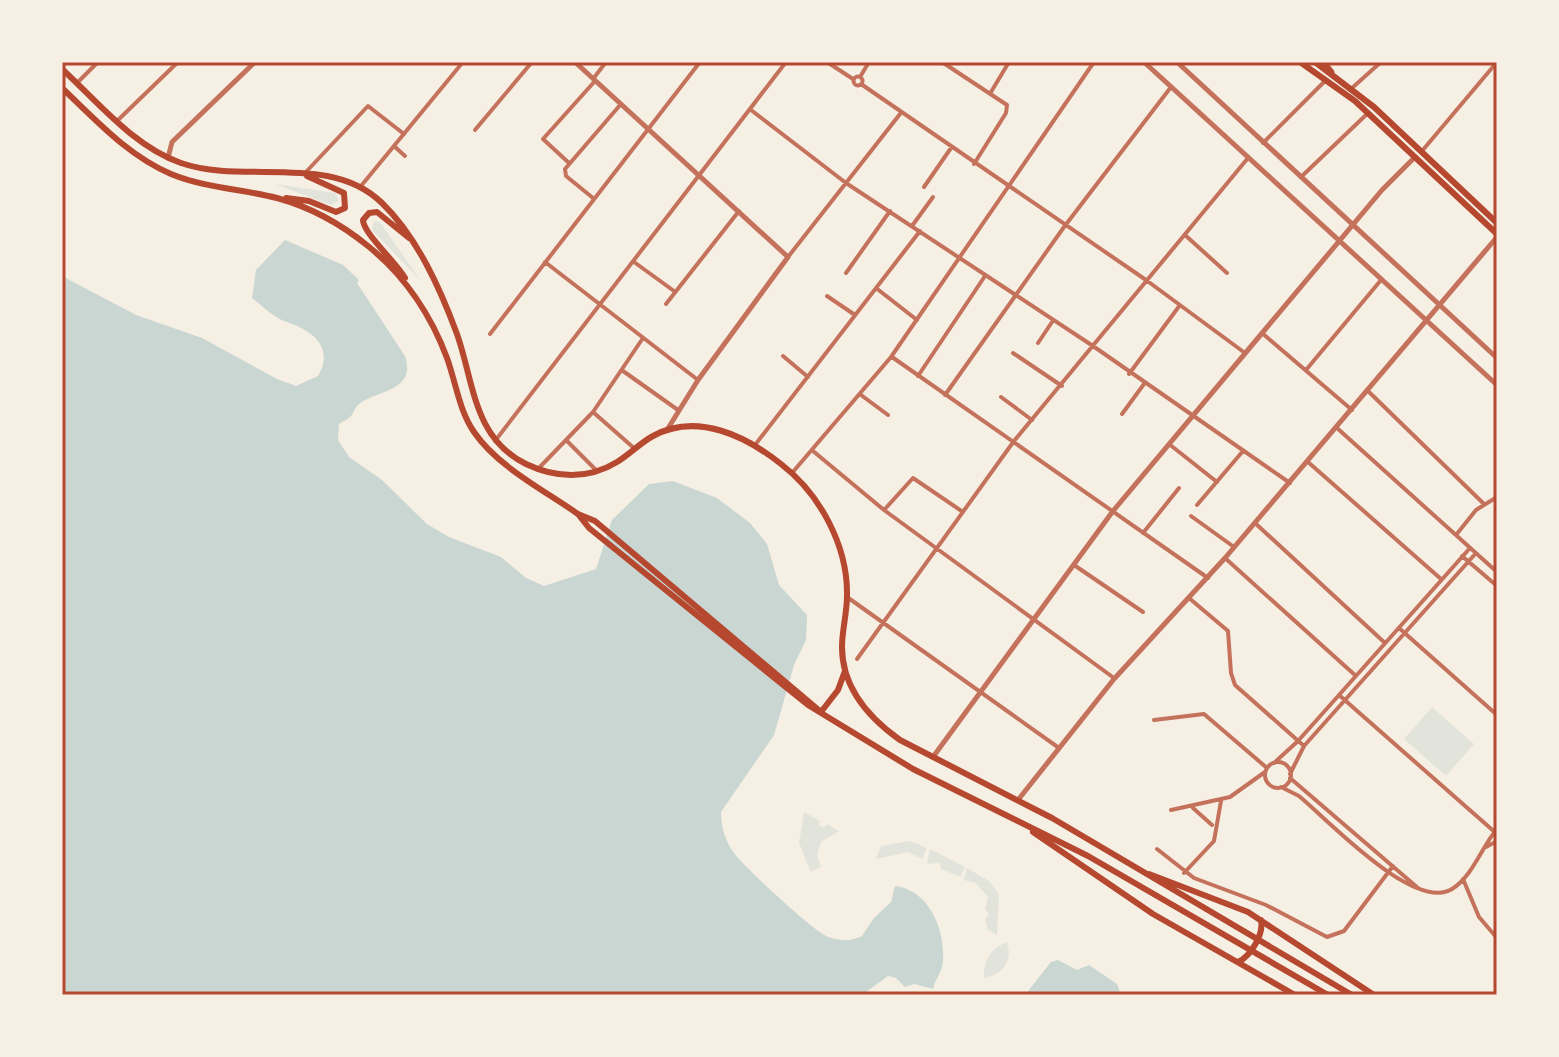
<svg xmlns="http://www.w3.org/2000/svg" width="1559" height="1057" viewBox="0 0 1559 1057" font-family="'Source Sans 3',sans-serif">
<rect width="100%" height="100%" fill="#f6efe4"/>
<path fill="#e2e4dc" d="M 275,184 L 335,193 L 339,201 L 331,205 Z
M 374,221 L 380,222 L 421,281 L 372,230 Z
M 1432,707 L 1474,744 L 1446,776 L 1404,739 Z
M 804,812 L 820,821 L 819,825 L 824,828 L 827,824 L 839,831 L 821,842 L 817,855 L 821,867 L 811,872 L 799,843 Z
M 910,841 L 927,848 L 922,859 L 908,852 L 876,859 L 881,846 Z
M 930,849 L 965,867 L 960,877 L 941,869 L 939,863 L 927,864 Z
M 967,868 L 989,881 L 999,894 L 997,935 L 988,930 L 985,920 L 989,914 L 985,909 L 988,897 L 976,883 L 964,880 Z
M 1007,942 C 1013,961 1003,975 984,978 C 983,961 991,948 1007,942 Z"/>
<path fill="#c9d6d2" d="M 285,240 L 343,265 L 359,280 L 357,283 L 405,356 C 417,393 375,389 357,406 C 354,409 353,415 350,417 C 347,420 343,421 339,424 L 338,440 L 349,457 L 382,480 L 427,524 L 449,537 L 501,557 L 526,578 L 544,586 L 596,569 L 612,520 L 649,484 L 673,481 L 717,498 L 750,523 L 767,544 L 779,585 L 807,615 L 806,640 L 794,665 L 774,735 L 721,812 C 721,826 725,841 734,853 C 745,868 810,928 826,936 C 837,941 851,942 862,936 L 874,918 L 891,902 L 895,886 C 929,890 945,929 943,961 C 942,973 935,979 933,989 L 914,984 L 905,987 L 896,978 L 888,976 L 862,995 L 62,995 L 62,276 L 136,315 L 202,338 L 277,379 L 296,386 L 318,376 C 336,345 309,329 284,321 C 273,317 261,305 252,298 L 256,270 Z
M 1058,960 L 1077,970 L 1089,965 L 1117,984 L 1121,995 L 1025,995 L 1051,962 Z"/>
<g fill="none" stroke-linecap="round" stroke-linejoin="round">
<path stroke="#c5725c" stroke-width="4" d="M 827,62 L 853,79
M 942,62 L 1007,105 L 1006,113 L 974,164
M853.5 81a4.5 4.5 0 1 1 9 0a4.5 4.5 0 1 1-9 0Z
M 860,77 L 869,62
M 593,79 L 606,62
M 77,83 L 98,62
M 861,84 L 1146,280 L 1245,353
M 1352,88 L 1381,62
M 991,92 L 1009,62
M 751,110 L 846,183 L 1093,346 L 1290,483
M 117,121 L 178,62
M 475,130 L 532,62
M 1263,143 L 1326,80
M 394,146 L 405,156
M 1422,151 L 1497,62
M 569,163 L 543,139 L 595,81
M 305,173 L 368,106 L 404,134
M 1301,177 L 1367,114
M 361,186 L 463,62
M 924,187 L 951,148
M 593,198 L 566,176 L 565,169 L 621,104
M 912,226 L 933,197
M 1185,235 L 1227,273
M 788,257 L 900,114
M 545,262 L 698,380
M 634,262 L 674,291
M 846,273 L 890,211
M 876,288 L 917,320
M 827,296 L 855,315
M 666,304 L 739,211
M 1262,333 L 1352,410
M 490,334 L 700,62
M 1038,343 L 1052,322
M 1013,353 L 1062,386
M 783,356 L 808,377
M 892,357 L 1208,578
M 1306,370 L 1381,280
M 623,371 L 678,410
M 1129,374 L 1180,305
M 918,376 L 985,276
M 1368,391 L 1484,504
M 861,395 L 888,415
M 945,395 L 1064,227 L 1171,87
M 1001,397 L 1032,420
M 593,412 L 635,449
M 1122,414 L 1144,384
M 1337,428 L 1497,572
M 495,441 L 786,62
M 567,441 L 597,471
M 1169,444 L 1217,482
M 755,445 L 920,231
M 813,451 L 884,510 L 1114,678
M 1308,462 L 1441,579
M 538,469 L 593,412 L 643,338
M 792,473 L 891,357 L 1094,62
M 1197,505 L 1243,451
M 884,510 L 913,478 L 963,512
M 1191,516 L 1234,547
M 1255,523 L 1385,643
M 1143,533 L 1179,488
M 1456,535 L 1476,510 L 1497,497
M 1462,556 L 1497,586
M 1225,558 L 1356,676
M 1074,565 L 1143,612
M 847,597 L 1059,748
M 1189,598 L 1228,631 L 1231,673 L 1235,685 L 1304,746
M 1399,628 L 1497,715
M 857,659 L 1014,441 L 1248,158
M 1339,695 L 1497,834
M 1154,720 L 1204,714 L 1267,768
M1265 775a13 13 0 1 1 26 0a13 13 0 1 1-26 0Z
M 1274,763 L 1298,741 L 1470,548
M 1290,774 L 1304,746 L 1476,553
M 1290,778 L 1418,888
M 1281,787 L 1299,796 C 1329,821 1414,912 1452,889 C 1473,876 1482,846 1497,829
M 1193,808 L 1212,825
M 1171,810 L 1230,797 L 1265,772
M 1486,847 L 1497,841
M 1157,849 L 1194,878 L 1266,905 L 1327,937 L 1344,931 L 1393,866
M 1184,873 L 1214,841 L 1221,801
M 1463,879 L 1479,917 L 1497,938"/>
<path stroke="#c5725c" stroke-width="5" d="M 575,62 L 788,257 L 698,380 L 667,430
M 1144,62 L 1497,385
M 1177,62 L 1497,358
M 168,158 L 172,142 L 255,62
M 933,757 L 1113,511 L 1382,190 L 1415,157
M 1018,800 L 1114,679 L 1225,558 L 1497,237"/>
<path stroke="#b5482f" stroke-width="5" d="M 1324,62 L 1332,72"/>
<path stroke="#b5482f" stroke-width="6" d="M 1300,62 L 1355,101 L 1497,234
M 1315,62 L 1374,107 L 1497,223"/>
<path stroke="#b5482f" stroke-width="6" d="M 62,69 C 98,102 133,146 181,163 C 244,185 330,152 382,203 C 417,237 440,288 457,334 C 474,382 473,438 526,464 C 555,478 588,480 617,462 C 629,455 640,443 653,436 C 697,412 746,436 781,464 C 820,494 848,546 847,596 C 847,613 842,630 842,647 C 842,687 869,718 900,740 L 1052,818 L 1352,995
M 62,88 C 96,120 127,155 171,174 C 205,188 242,189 277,198 C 310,207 341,224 368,246 C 404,275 431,315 447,358 C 456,383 459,410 474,432 C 498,467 544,490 578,514 L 595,521 L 821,712
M 286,198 L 309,201 L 336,212 L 345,208 L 344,193 L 307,176
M 405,278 C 396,262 363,233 363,220 L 369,213 L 377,212 L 409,238
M 578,514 L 589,528 L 808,705 L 913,769 L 1088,856 L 1328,995
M 821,712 L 838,690 L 845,671
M 1033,832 L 1153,914 L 1295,995
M 1149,874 L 1248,912 L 1374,995
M 1238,962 C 1251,956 1264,934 1261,920"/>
</g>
<rect width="1559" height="1057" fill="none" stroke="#f6efe4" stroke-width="128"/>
<rect x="64" y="64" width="1431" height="929" fill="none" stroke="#b5482f" stroke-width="3"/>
</svg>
